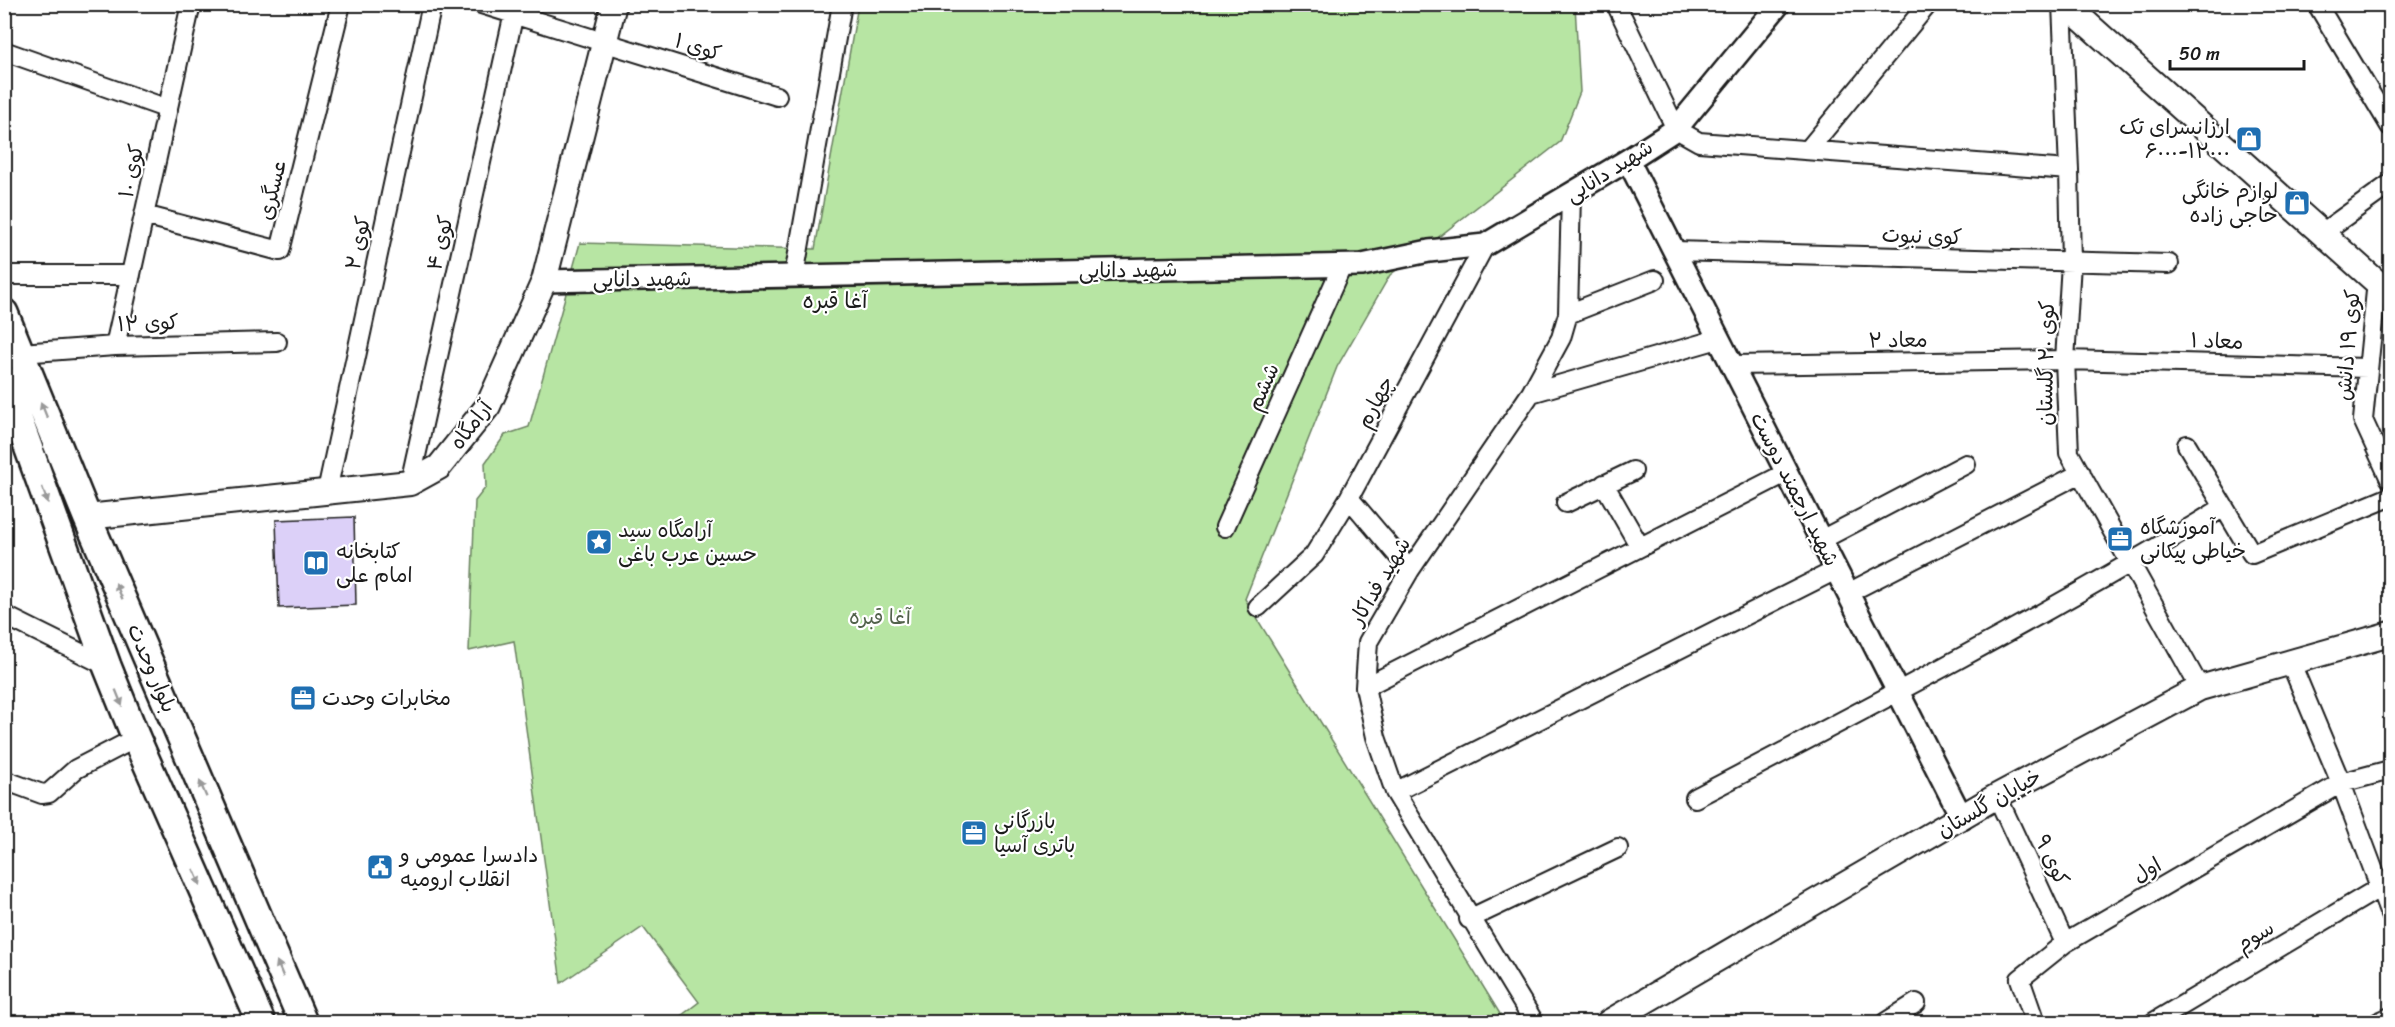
<svg xmlns="http://www.w3.org/2000/svg" width="2395" height="1027" viewBox="0 0 2395 1027" font-family="Sriracha,'Playpen Sans Arabic',sans-serif">
<rect width="100%" height="100%" fill="#fff"/>
<filter id="ink" filterUnits="userSpaceOnUse"><feTurbulence type="fractalNoise" baseFrequency=".0167" numOctaves="2"/><feDisplacementMap in="SourceGraphic" scale="12" xChannelSelector="R" yChannelSelector="G"/><feConvolveMatrix kernelMatrix="1 2 1 2 8 2 1 2 1" color-interpolation-filters="sRGB"/></filter>
<g filter="url(#ink)">
<path fill="#b7e5a3" stroke="#6a8060" stroke-width="1.5" d="M 858,5 L 1575,5 L 1580,92 L 1560,142 L 1390,275 L 1337,367 L 1245,599 L 1505,1022 L 673,1022 L 699,1002 L 643,927 L 561,983 L 514,641 L 469,651 L 475,501 L 486,487 L 485,463 L 505,435 L 529,427 L 580,243 L 815,249 Z"/>
<path fill="#dcd0f8" stroke="#1c1c1c" stroke-width="1.5" d="M 354,517 L 356,605 L 279,608 L 276,520 Z"/>
<g fill="none" stroke-linecap="round" stroke-linejoin="round">
<defs>
<path id="minor" d="M 481,4 L 777,96
M 1616,4 L 1676,129 L 1699,142 L 2069,170
M 2062,4 L 2069,170 L 2071,263 L 2065,360 L 2069,453 L 2200,688
M 2317,4 L 2390,126
M 4,51 L 168,109
M 1808,150 L 1928,4
M 144,215 L 280,251 L 341,4
M 2322,233 L 2390,184
M 1674,251 L 2169,264
M 4,275 L 131,275
M 794,276 L 842,4
M 2377,281 L 2363,420 L 2390,479
M 1568,314 L 1655,280
M 115,346 L 191,4
M 21,353 L 115,346 L 277,342
M 1732,365 L 2065,360 L 2368,368
M 1531,393 L 1718,339
M 2187,445 L 2252,554 L 2390,497
M 410,483 L 516,4
M 1604,484 L 1640,547
M 327,491 L 432,4
M 1566,503 L 1633,471
M 1225,527 L 1342,266
M 1821,540 L 1966,464
M 1410,570 L 1349,498 L 1485,245
M 1848,593 L 2081,473
M 1258,607 L 1314,555 L 1349,498
M 4,615 L 107,666
M 2290,661 L 2341,783 L 2390,914
M 1365,687 L 1786,473
M 4,780 L 42,794 L 49,793 L 76,769 L 136,738
M 1395,792 L 1836,570
M 1997,796 L 2065,943
M 1695,798 C 1874,705 2052,612 2224,507
M 1469,919 L 1618,848
M 1534,1022 L 1395,792 L 1376,737 L 1365,687 L 1368,642 L 1410,570 L 1531,393 L 1561,338 L 1568,314 L 1571,195
M 1886,1022 L 1916,1003
M 2035,1022 L 2020,979 L 2065,943 L 2341,783 L 2390,770
M 2154,1022 L 2379,888 L 2390,884
M 2379,1022 L 2390,1017"/>
<path id="tertiary" d="M 1628,160 L 1962,818
M 544,281 L 1362,265 L 1429,251 L 1485,245 L 1628,160 L 1676,129 L 1779,4"/>
<path id="secondary" d="M 2065,4 L 2390,294
M 87,517 L 410,483 L 439,467 L 488,406 L 544,281 L 614,4
M 1609,1022 L 1997,796 L 2200,688 L 2390,634"/>
<path id="primary" d="M 4,313 L 87,517 L 303,1022
M 4,380 L 107,666 L 136,738 L 261,1022"/>
</defs>
<use href="#minor" stroke="#1c1c1c" stroke-width="22"/>
<use href="#tertiary" stroke="#1c1c1c" stroke-width="26"/>
<use href="#secondary" stroke="#1c1c1c" stroke-width="28"/>
<use href="#primary" stroke="#1c1c1c" stroke-width="32"/>
<use href="#minor" stroke="#fff" stroke-width="18"/>
<use href="#tertiary" stroke="#fff" stroke-width="21"/>
<use href="#secondary" stroke="#fff" stroke-width="24"/>
<use href="#primary" stroke="#fff" stroke-width="27"/>
</g>
<defs><path id="oneway-solid" d="M-6-.8H1V-3.2L6.5 0L1 3.2V.8H-6Z" transform="scale(1.5)"/></defs>
<g fill="#999">
<use href="#oneway-solid" transform="translate(44 410) rotate(-112)"/>
<use href="#oneway-solid" transform="translate(45 495) rotate(70)"/>
<use href="#oneway-solid" transform="translate(119 591) rotate(-113)"/>
<use href="#oneway-solid" transform="translate(119 698) rotate(68)"/>
<use href="#oneway-solid" transform="translate(203 789) rotate(-113)"/>
<use href="#oneway-solid" transform="translate(197 877) rotate(66)"/>
<use href="#oneway-solid" transform="translate(280 969) rotate(-113)"/>
</g>
</g>
<defs>
<symbol id="shop-square" viewBox="-11 -11 22 22"><rect x="-9" y="-9" width="18" height="18" rx="4" fill="#1f6fb2" stroke="#fff"/><path d="M-5-2.5h2.3a2.7 3.5 0 0 1 5.4 0H5L5.5 6h-11ZM-1.5-2.5h3a1.5 2.3 0 0 0-3 0Z" fill="#fff"/></symbol>
<symbol id="office-square" viewBox="-11 -11 22 22"><rect x="-9" y="-9" width="18" height="18" rx="4" fill="#1f6fb2" stroke="#fff"/><path d="M-6-3h4V-5.5h4V-3h4V5H-6ZM-1-4.5V-3h2v-1.5ZM-6 0V1H6V0Z" fill="#fff"/></symbol>
<symbol id="sight-square" viewBox="-11 -11 22 22"><rect x="-9" y="-9" width="18" height="18" rx="4" fill="#1f6fb2" stroke="#fff"/><path d="M0-6L1.8-2.2L6-1.7L2.9 1.2L3.7 5.4L0 3.3L-3.7 5.4L-2.9 1.2L-6-1.7L-1.8-2.2Z" fill="#fff"/></symbol>
<symbol id="library-square" viewBox="-11 -11 22 22"><rect x="-9" y="-9" width="18" height="18" rx="4" fill="#1f6fb2" stroke="#fff"/><path d="M-6-4Q-3-5.5-.7-3.5V5Q-3 3-6 4ZM6-4Q3-5.5 .7-3.5V5Q3 3 6 4Z" fill="#fff"/></symbol>
<symbol id="civic-square" viewBox="-11 -11 22 22"><rect x="-9" y="-9" width="18" height="18" rx="4" fill="#1f6fb2" stroke="#fff"/><path d="M-.6-6.5H3V-4.5H.6V-3L4-1V1h2V6H-6V1h2V-1L-.6-3ZM-1.2 2.5V6h2.4V2.5Z" fill="#fff"/></symbol>
</defs>
<g fill-rule="evenodd">
<use href="#shop-square" x="2234" y="124" width="30" height="30"/>
<use href="#shop-square" x="2282" y="188" width="30" height="30"/>
<use href="#office-square" x="2105" y="524" width="30" height="30"/>
<use href="#sight-square" x="584" y="527" width="30" height="30"/>
<use href="#library-square" x="301" y="548" width="30" height="30"/>
<use href="#office-square" x="288" y="683" width="30" height="30"/>
<use href="#office-square" x="959" y="818" width="30" height="30"/>
<use href="#civic-square" x="365" y="852" width="30" height="30"/>
</g>
<g text-anchor="middle" dominant-baseline="central" stroke-width="4.5" stroke-linejoin="round" paint-order="stroke">
<g font-size="21" fill="#1c1c1c" stroke="#fff">
<text transform="translate(698 47) rotate(18)">کوی ۱</text>
<text transform="translate(131 171) rotate(-78)">کوی ۱۰</text>
<text transform="translate(1609 171) rotate(-32)">شهید دانایی</text>
<text transform="translate(272 190) rotate(-76)">عسگری</text>
<text transform="translate(1922 236) rotate(2)">کوی نبوت</text>
<text transform="translate(358 243) rotate(-78)">کوی ۲</text>
<text transform="translate(440 243) rotate(-77)">کوی ۴</text>
<text transform="translate(1128 270) rotate(-1)">شهید دانایی</text>
<text transform="translate(642 279) rotate(-1)">شهید دانایی</text>
<text transform="translate(148 323) rotate(-2)">کوی ۱۲</text>
<text transform="translate(1898 340) rotate(-1)">معاد ۲</text>
<text transform="translate(2217 341) rotate(2)">معاد ۱</text>
<text transform="translate(2348 345) rotate(-85)">کوی ۱۹ دانش</text>
<text transform="translate(2046 363) rotate(-89)">کوی ۲۰ گلستان</text>
<text transform="translate(1263 387) rotate(-66)">ششم</text>
<text transform="translate(1375 402) rotate(-62)">چهارم</text>
<text transform="translate(471 425) rotate(-53)">آرامگاه</text>
<text transform="translate(1795 489) rotate(63)">شهید ارجمند دوست</text>
<text transform="translate(1380 581) rotate(-59)">شهید فداکار</text>
<text transform="translate(152 668) rotate(67)">بلوار وحدت</text>
<text transform="translate(1989 803) rotate(-30)">خیابان گلستان</text>
<text transform="translate(2052 860) rotate(65)">کوی ۹</text>
<text transform="translate(2147 870) rotate(-30)">اول</text>
<text transform="translate(2255 936) rotate(-31)">سوم</text>
</g>
<g font-size="21" fill="#1c1c1c" stroke="#fff" text-anchor="start">
<text x="2230" y="127" text-anchor="end">ارزانسرای تک<tspan x="2230" dy="24">۶۰۰۰-۱۲۰۰۰</tspan></text>
<text x="2278" y="191" text-anchor="end">لوازم خانگی<tspan x="2278" dy="24">حاجی زاده</tspan></text>
<text x="2140" y="527">آموزشگاه<tspan x="2140" dy="24">خیاطی پیکانی</tspan></text>
<text x="618" y="530">آرامگاه سید<tspan x="618" dy="24">حسین عرب باغی</tspan></text>
<text x="336" y="551">کتابخانه<tspan x="336" dy="24">امام علی</tspan></text>
<text x="322" y="698">مخابرات وحدت</text>
<text x="994" y="821">بازرگانی<tspan x="994" dy="24">باتری آسیا</tspan></text>
<text x="400" y="855">دادسرا عمومی و<tspan x="400" dy="24">انقلاب ارومیه</tspan></text>
</g>
<g font-size="21" fill="#52624b" stroke="#fff">
<text x="880" y="617">آغا قبره</text>
</g>
<g font-size="22" fill="#1c1c1c" stroke="#fff">
<text x="835" y="300">آغا قبره</text>
</g>
</g>
<rect width="2395" height="1027" fill="none" stroke="#fff" stroke-width="24"/>
<rect x="12" y="12" width="2371" height="1003" fill="none" stroke="#1c1c1c" stroke-width="2" filter="url(#ink)"/>
<path d="M2170 60v9h134v-9" fill="none" stroke="#1c1c1c" stroke-width="3"/>
<text x="2179" y="60" font-size="18" fill="#1c1c1c" stroke="#ffffff" stroke-width="4.5" paint-order="stroke">50 m</text>
</svg>
